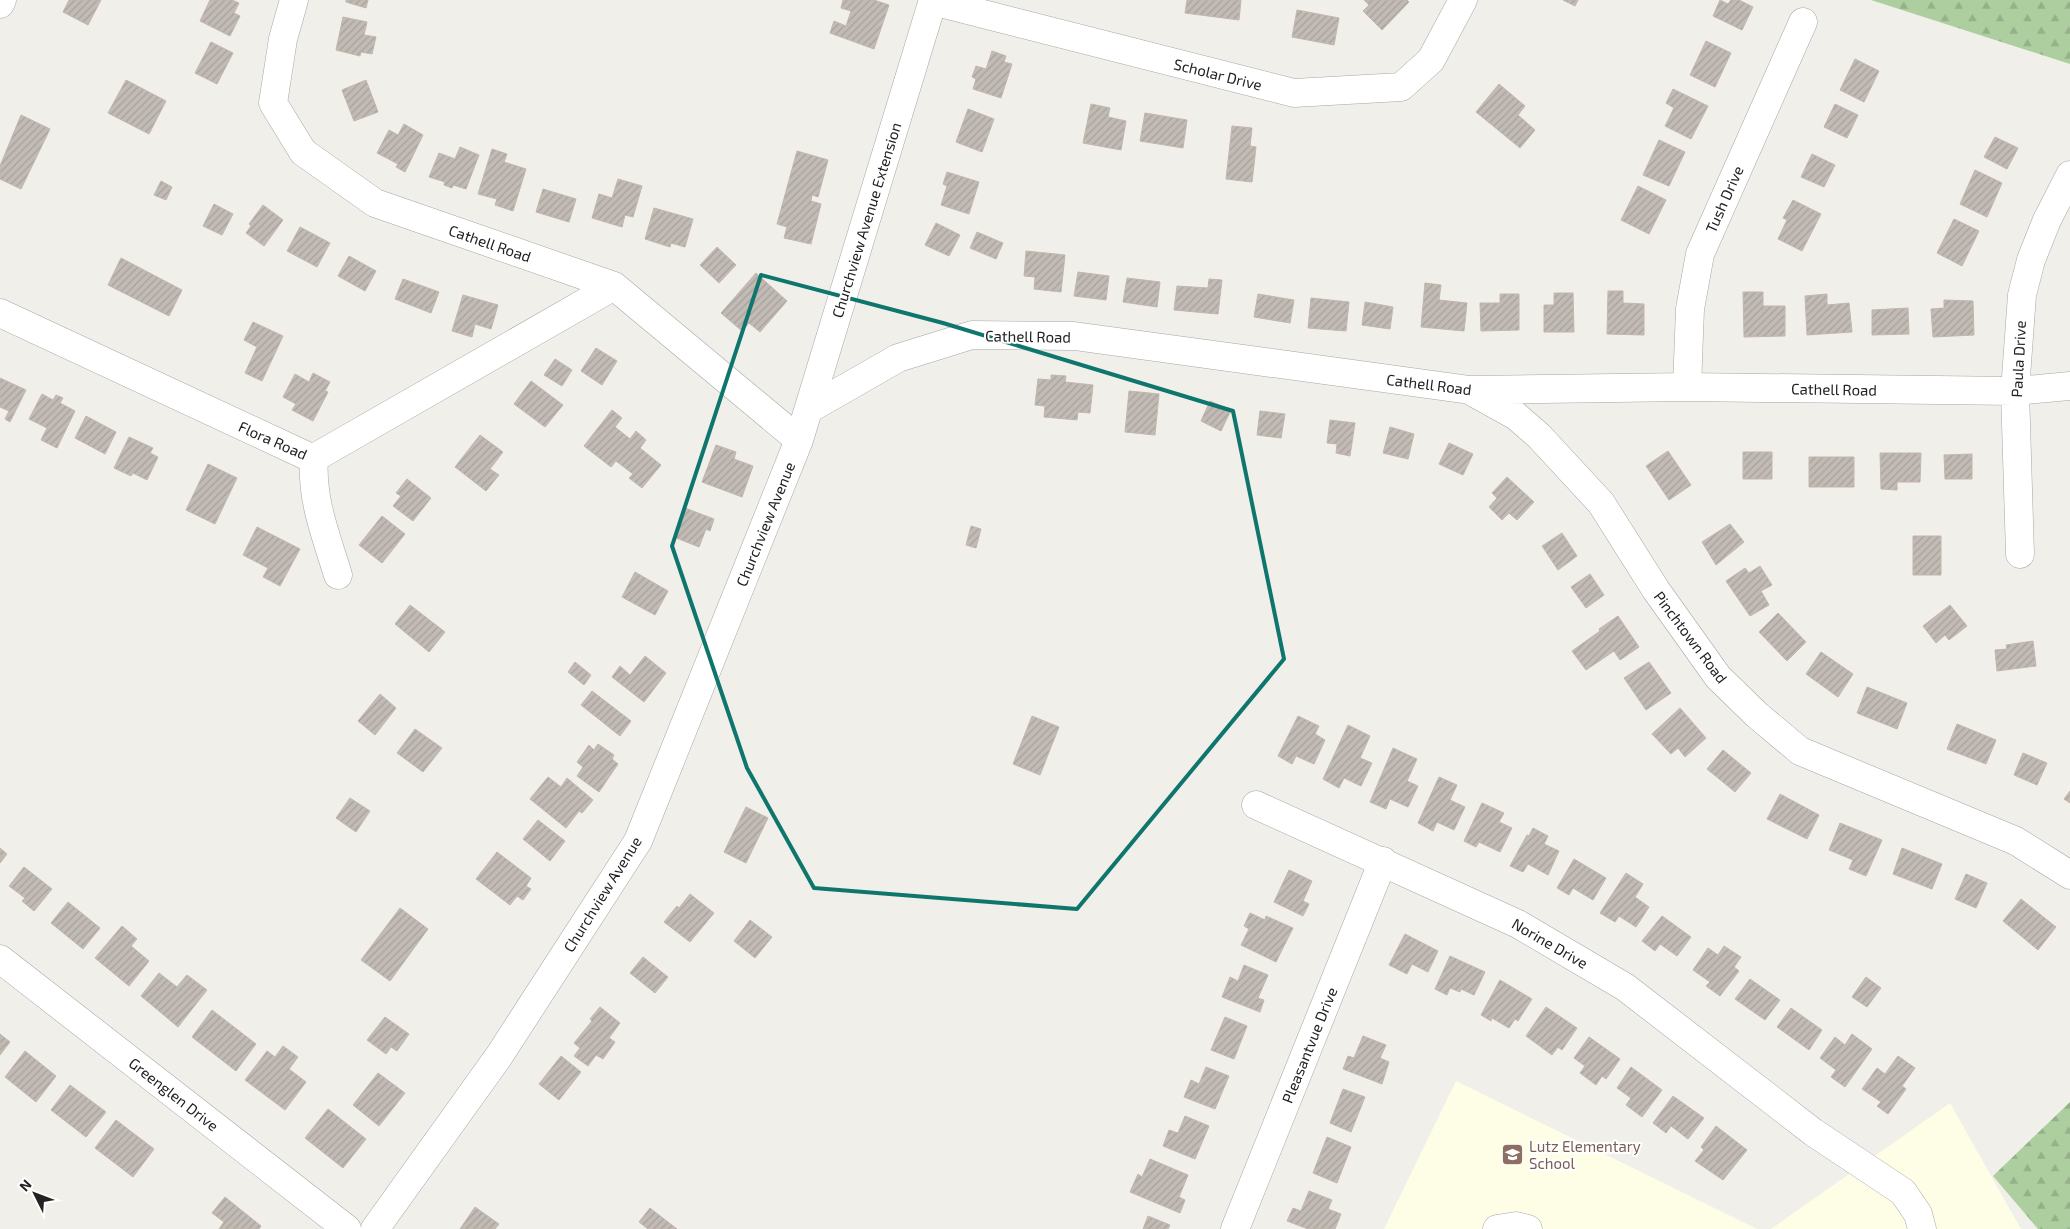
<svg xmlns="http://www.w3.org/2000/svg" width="2070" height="1229" viewBox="0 0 2070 1229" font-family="'Exo 2',sans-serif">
<defs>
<pattern id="forest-firs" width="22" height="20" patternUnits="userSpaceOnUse" patternTransform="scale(1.25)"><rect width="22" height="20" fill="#adcfa0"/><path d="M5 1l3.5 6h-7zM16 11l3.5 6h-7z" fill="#95b18a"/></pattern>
<pattern id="building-hatch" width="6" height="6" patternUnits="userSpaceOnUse" patternTransform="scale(1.25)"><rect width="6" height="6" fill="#c2bbb5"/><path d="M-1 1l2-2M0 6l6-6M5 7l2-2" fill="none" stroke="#a6a09b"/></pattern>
</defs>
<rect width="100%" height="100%" fill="#f1efe9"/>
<path fill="#fefee6" d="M 1456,1081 L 1757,1229 L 1384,1229 Z
M 1950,1103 L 2021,1229 L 1771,1229 Z"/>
<path fill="url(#forest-firs)" d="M 1871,0 L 2070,0 L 2070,64 Z
M 2070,1102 L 2070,1229 L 2038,1229 L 1993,1176 Z"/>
<path fill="url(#building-hatch)" stroke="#c3b6ac" d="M 69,0 L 101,0 L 88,25 L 63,12 Z
M 210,0 L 232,0 L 239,3 L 234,13 L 240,16 L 230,36 L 200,21 Z
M 346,0 L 368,0 L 366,8 L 346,2 Z
M 843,0 L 874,0 L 889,5 L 874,49 L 830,33 L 834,21 L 846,26 L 851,11 L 841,8 Z
M 1187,0 L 1241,0 L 1239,20 L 1185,13 Z
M 1364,0 L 1407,0 L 1409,2 L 1382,30 L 1363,11 L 1369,5 Z
M 1563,0 L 1578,0 L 1575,6 Z
M 1720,0 L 1728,4 L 1731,0 L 1739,0 L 1753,7 L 1742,30 L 1713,16 Z
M 1297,10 L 1339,18 L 1334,45 L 1292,37 Z
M 343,17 L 367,22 L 364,35 L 376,37 L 372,54 L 361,52 L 360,56 L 336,50 Z
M 1706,41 L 1731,53 L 1715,87 L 1690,75 Z
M 211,42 L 233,53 L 217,84 L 195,73 Z
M 992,51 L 1006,56 L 1004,62 L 1012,64 L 1001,98 L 973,89 L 976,79 L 972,77 L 976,66 L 986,69 Z
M 1855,59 L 1879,71 L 1864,102 L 1840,90 Z
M 126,80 L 166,101 L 149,134 L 108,113 Z
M 366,80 L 378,112 L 354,121 L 342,90 Z
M 1499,84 L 1525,106 L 1518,115 L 1535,130 L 1520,148 L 1476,112 Z
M 1673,89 L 1708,106 L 1691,139 L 1665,126 L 1674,108 L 1666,103 Z
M 1091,104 L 1110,108 L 1108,117 L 1126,121 L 1121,150 L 1083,143 Z
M 1835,104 L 1858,115 L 1847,138 L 1824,127 Z
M 968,109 L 994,119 L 982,152 L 956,142 Z
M 1145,113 L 1187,120 L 1183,148 L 1140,141 Z
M 21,115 L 50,129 L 21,189 L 0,179 L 0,166 Z
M 404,124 L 423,135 L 405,172 L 396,167 L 398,164 L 377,153 L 389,130 L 398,135 Z
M 1232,126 L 1252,128 L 1250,146 L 1256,147 L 1252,182 L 1226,179 Z
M 1995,137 L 2018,148 L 2007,169 L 1984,157 Z
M 1659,140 L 1685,152 L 1669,186 L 1643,175 Z
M 460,147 L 479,155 L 466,189 L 453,185 L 452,188 L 444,185 L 445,182 L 429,177 L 439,153 L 455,159 Z
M 492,149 L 507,154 L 504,162 L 526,169 L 513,211 L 495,205 L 497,199 L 478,194 Z
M 797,151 L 828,160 L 818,197 L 812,195 L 811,201 L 821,204 L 811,244 L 784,238 L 787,227 L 777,224 Z
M 1812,154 L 1835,165 L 1824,187 L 1801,177 Z
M 1975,170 L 2002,183 L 1987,217 L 1960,204 Z
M 947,172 L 979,182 L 969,214 L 941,205 L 947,186 L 943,184 Z
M 618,179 L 642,186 L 633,217 L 625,215 L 622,227 L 592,218 L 599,194 L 612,198 Z
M 161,181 L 172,187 L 166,200 L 154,195 Z
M 1638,186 L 1666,200 L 1649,234 L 1621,220 Z
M 543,189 L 576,199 L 569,222 L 536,212 Z
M 1793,200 L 1821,214 L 1802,251 L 1778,239 L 1787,220 L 1783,218 Z
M 214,204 L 233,214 L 222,235 L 203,226 Z
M 263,205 L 283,220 L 264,246 L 246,233 L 251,226 L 249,224 Z
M 654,208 L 693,219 L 685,247 L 671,243 L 670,247 L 645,239 Z
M 1954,219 L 1979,231 L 1962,266 L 1937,253 Z
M 936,223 L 960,235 L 949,256 L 925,245 Z
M 300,227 L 330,243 L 317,267 L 287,251 Z
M 977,232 L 1003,243 L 996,259 L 970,248 Z
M 717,247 L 736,265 L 719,283 L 700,265 Z
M 1026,251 L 1065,255 L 1061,292 L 1034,289 L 1035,277 L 1024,276 Z
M 349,256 L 376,271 L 365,291 L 338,276 Z
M 121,258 L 182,290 L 169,316 L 108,285 Z
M 1078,272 L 1109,276 L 1106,300 L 1074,296 Z
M 756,273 L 787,301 L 760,332 L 749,323 L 742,331 L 721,313 Z
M 1127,278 L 1160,282 L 1157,307 L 1123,302 Z
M 403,279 L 439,292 L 431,313 L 395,299 Z
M 1209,279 L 1222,280 L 1218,314 L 1174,310 L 1177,286 L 1208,288 Z
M 1425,283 L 1441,285 L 1439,300 L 1467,303 L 1464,331 L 1421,327 Z
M 1608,291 L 1623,291 L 1623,303 L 1644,304 L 1644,335 L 1607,334 Z
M 1743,292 L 1763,292 L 1763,306 L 1785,306 L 1785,336 L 1744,337 Z
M 1554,293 L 1573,293 L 1574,332 L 1544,332 L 1544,305 L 1554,305 Z
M 1258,294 L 1294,300 L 1290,323 L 1254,317 Z
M 1500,294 L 1519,294 L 1519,330 L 1481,331 L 1480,303 L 1500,303 Z
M 1827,294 L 1827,305 L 1849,303 L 1852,332 L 1807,335 L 1805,296 Z
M 463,295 L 498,305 L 491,329 L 475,324 L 472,337 L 452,331 Z
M 1311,298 L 1349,302 L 1346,331 L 1308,328 Z
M 1944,300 L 1973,301 L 1974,335 L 1933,337 L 1931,309 L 1944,308 Z
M 1365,302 L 1393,307 L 1390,329 L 1362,325 Z
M 1908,308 L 1909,334 L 1872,335 L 1872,310 Z
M 253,322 L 283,336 L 262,381 L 245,373 L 257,347 L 244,340 Z
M 596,348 L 617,361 L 602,385 L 581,371 Z
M 555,359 L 572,370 L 562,386 L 544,375 Z
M 313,373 L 330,382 L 325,391 L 328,392 L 313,421 L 292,410 L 296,404 L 283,397 L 295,374 L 309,382 Z
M 1051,375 L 1066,376 L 1065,382 L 1093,385 L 1090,413 L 1078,412 L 1077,420 L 1044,417 L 1045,406 L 1035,405 L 1038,379 L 1051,380 Z
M 0,378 L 26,390 L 10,422 L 5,419 L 9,411 L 0,407 Z
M 531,381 L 563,405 L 545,427 L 514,404 Z
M 1129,391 L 1159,394 L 1155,435 L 1125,432 Z
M 42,394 L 53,400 L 56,395 L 63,398 L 60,403 L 75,411 L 57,448 L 41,440 L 47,428 L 29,419 Z
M 1210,401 L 1231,410 L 1221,431 L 1201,421 Z
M 612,410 L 622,418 L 615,427 L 630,439 L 636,431 L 646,440 L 640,448 L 661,465 L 642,488 L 629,478 L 633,474 L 616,461 L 611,467 L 584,446 Z
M 1260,411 L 1285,414 L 1281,438 L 1257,435 Z
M 86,416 L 116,432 L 105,454 L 75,438 Z
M 1330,420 L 1355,423 L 1350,456 L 1336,453 L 1337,444 L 1327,443 Z
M 1390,427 L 1414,434 L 1408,459 L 1383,453 Z
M 480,435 L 503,452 L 490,469 L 499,475 L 486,491 L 455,467 Z
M 129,437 L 153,448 L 150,453 L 158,457 L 147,480 L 133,473 L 131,476 L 114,468 Z
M 1449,443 L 1473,454 L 1463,475 L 1439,464 Z
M 716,445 L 736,452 L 734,459 L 753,466 L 742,497 L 702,482 Z
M 1668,451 L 1691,485 L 1669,500 L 1646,466 Z
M 1743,452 L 1772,452 L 1772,479 L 1743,479 Z
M 1880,453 L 1921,453 L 1920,482 L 1897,482 L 1897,490 L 1881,489 Z
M 1972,454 L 1972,479 L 1945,479 L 1944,455 Z
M 1809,457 L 1854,457 L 1854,487 L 1809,487 Z
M 208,464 L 237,478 L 215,524 L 186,510 Z
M 1507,477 L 1534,502 L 1517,520 L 1509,513 L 1502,520 L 1489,507 L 1497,498 L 1492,493 Z
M 407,479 L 431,498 L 413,521 L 393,506 L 401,496 L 396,493 Z
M 685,508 L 714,519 L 710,531 L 706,529 L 699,547 L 674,537 Z
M 382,516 L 405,534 L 382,563 L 359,545 Z
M 1730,524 L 1744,542 L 1716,565 L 1702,542 Z
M 971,526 L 981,529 L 976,548 L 966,545 Z
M 257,527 L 300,549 L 280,586 L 263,577 L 268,568 L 243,555 Z
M 1562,533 L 1577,556 L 1558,570 L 1542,546 Z
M 1913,536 L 1941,536 L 1941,575 L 1913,575 Z
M 1760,566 L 1772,585 L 1761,591 L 1769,605 L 1750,616 L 1726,581 L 1745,568 L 1749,573 Z
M 635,572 L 668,591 L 655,615 L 622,597 Z
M 1590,574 L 1604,595 L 1586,608 L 1571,587 Z
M 410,605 L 445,632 L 429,652 L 395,624 Z
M 1950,605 L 1967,626 L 1949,640 L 1945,635 L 1936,643 L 1923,626 Z
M 1778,613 L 1806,642 L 1787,661 L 1759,632 Z
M 1618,616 L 1639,647 L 1620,660 L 1614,651 L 1586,670 L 1572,651 L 1600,631 L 1599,629 Z
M 2033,641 L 2036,666 L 1997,671 L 1995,650 L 2007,649 L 2006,645 Z
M 1821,652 L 1853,674 L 1838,697 L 1806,674 Z
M 645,656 L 666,673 L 644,702 L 612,677 L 620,666 L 630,675 Z
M 575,662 L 591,675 L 584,685 L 568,672 Z
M 1649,662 L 1671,693 L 1646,710 L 1624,678 Z
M 1867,687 L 1907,703 L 1897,729 L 1857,713 Z
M 592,691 L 631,721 L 620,736 L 581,705 Z
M 380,694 L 396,708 L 375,735 L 358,721 Z
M 1680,708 L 1706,738 L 1685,757 L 1678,748 L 1671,754 L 1652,734 Z
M 1032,716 L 1059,727 L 1040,775 L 1013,764 Z
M 1298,716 L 1319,726 L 1315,734 L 1325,740 L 1314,764 L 1296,756 L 1292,764 L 1278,756 Z
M 1957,724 L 1996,740 L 1986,764 L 1947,749 Z
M 1348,725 L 1370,736 L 1360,758 L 1372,763 L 1361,786 L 1344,778 L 1339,788 L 1323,779 Z
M 415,729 L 442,748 L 423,772 L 397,753 Z
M 598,744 L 614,755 L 612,759 L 618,764 L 599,792 L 577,776 L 583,767 L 577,762 L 589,745 L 594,750 Z
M 1393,748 L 1417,759 L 1407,781 L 1418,786 L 1408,807 L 1390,799 L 1386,809 L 1370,802 Z
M 1723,750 L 1751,773 L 1735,792 L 1707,769 Z
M 2023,753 L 2047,763 L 2037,785 L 2014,775 Z
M 548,777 L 561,787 L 567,778 L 593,800 L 582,813 L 579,811 L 566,828 L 530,799 Z
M 1439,777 L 1457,785 L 1450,800 L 1465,807 L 1454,830 L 1437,822 L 1433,831 L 1418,823 Z
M 2070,791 L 2070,803 L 2064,799 Z
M 1780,794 L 1819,815 L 1807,839 L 1767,819 Z
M 350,798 L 370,811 L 356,832 L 336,818 Z
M 1482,803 L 1504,813 L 1499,822 L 1512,828 L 1500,852 L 1479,842 L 1476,847 L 1464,841 Z
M 746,807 L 768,818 L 746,863 L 724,852 Z
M 538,820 L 565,841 L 550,861 L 523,839 Z
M 1840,823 L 1882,840 L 1866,876 L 1849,869 L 1853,860 L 1829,850 Z
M 1533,828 L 1548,836 L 1544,844 L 1559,851 L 1548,875 L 1528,864 L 1523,872 L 1510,866 L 1527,835 L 1529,836 Z
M 0,848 L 7,854 L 0,863 Z
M 1902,848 L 1942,864 L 1932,889 L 1893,874 Z
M 497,852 L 531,878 L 526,886 L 531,889 L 523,900 L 517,896 L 510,905 L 476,879 Z
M 1574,859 L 1606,878 L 1593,900 L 1573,888 L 1569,895 L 1557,888 Z
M 24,867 L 52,889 L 34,911 L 22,901 L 25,898 L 9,886 Z
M 1289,870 L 1312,881 L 1303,901 L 1309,904 L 1303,916 L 1274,902 Z
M 1626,873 L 1643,884 L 1635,897 L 1649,907 L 1636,927 L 1619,916 L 1615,922 L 1600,913 Z
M 1966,874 L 1987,883 L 1976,908 L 1955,899 Z
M 690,894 L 714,913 L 690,942 L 664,922 L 677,906 L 679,908 Z
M 2021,899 L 2056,927 L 2038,950 L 2003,921 Z
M 68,902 L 100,928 L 83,949 L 51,923 Z
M 400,908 L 428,929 L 390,981 L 361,960 Z
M 1250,913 L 1265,920 L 1266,916 L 1293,928 L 1276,962 L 1241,945 L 1249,929 L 1244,926 Z
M 1662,916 L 1691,937 L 1677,956 L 1660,944 L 1655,951 L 1642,941 Z
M 750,920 L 772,937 L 755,958 L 734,941 Z
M 122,926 L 137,939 L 131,946 L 149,961 L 129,986 L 95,958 Z
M 1405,934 L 1438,951 L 1428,972 L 1412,964 L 1407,974 L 1389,965 Z
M 1724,946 L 1741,957 L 1734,967 L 1739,971 L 1720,996 L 1706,986 L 1710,982 L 1693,970 L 1708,948 L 1718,955 Z
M 1450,956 L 1485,972 L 1474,995 L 1461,989 L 1460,992 L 1450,988 L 1447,995 L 1435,989 Z
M 643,957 L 668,977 L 655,993 L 630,973 Z
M 1244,965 L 1268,975 L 1258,998 L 1264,1000 L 1260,1012 L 1222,997 L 1230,977 L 1238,981 Z
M 159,973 L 177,987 L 187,975 L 207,990 L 178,1027 L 141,996 Z
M 1866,977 L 1881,988 L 1867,1007 L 1852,997 Z
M 1750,979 L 1780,1000 L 1765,1020 L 1735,999 Z
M 1500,980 L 1532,999 L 1518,1021 L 1515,1019 L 1509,1028 L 1492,1018 L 1491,1021 L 1481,1015 Z
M 600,1007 L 620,1023 L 609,1038 L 615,1042 L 603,1059 L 596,1055 L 588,1066 L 574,1056 L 580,1048 L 574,1043 L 592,1021 L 590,1019 Z
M 1546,1007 L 1577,1028 L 1562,1050 L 1558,1047 L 1552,1055 L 1526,1036 Z
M 1791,1008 L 1822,1030 L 1809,1050 L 1777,1027 Z
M 212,1010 L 256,1044 L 236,1071 L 192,1037 Z
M 385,1017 L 409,1034 L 397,1051 L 391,1047 L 386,1054 L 367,1040 Z
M 1225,1017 L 1247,1026 L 1234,1059 L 1211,1050 Z
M 0,1034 L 10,1042 L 0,1055 Z
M 1852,1034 L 1872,1049 L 1845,1087 L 1831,1077 L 1836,1070 L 1820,1058 L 1835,1037 L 1845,1045 Z
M 1363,1036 L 1386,1045 L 1380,1058 L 1389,1062 L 1382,1084 L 1343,1069 L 1348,1056 L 1354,1058 Z
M 1589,1037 L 1620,1059 L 1606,1079 L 1602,1076 L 1596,1085 L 1580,1073 L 1585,1066 L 1574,1058 Z
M 283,1046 L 298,1057 L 289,1069 L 306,1082 L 285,1110 L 245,1080 L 267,1051 L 275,1057 Z
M 25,1051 L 56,1076 L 36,1102 L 5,1077 Z
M 561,1056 L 581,1072 L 559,1100 L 539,1084 Z
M 1898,1056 L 1915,1068 L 1902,1086 L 1906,1089 L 1888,1114 L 1877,1106 L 1881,1102 L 1862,1089 L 1877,1068 L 1885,1074 Z
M 1206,1067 L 1229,1076 L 1215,1109 L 1184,1097 L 1191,1080 L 1199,1084 Z
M 1631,1067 L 1662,1090 L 1642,1117 L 1626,1105 L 1631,1098 L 1617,1088 Z
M 378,1073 L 405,1093 L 379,1126 L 353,1105 Z
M 70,1085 L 106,1112 L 86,1137 L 51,1110 Z
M 1343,1089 L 1365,1097 L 1351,1132 L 1330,1123 Z
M 1673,1096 L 1704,1118 L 1688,1139 L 1671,1126 L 1666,1133 L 1653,1123 Z
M 328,1109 L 366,1139 L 343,1168 L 305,1138 Z
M 1185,1116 L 1209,1126 L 1195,1159 L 1163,1146 L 1169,1130 L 1178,1133 Z
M 116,1120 L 154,1149 L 133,1177 L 95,1148 Z
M 1716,1126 L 1747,1150 L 1723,1180 L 1695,1161 L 1704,1150 L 1701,1147 Z
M 1327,1137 L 1351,1147 L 1337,1183 L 1313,1173 Z
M 1150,1159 L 1188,1175 L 1179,1197 L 1185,1200 L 1180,1213 L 1130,1192 L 1138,1174 L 1142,1177 Z
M 1309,1191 L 1332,1200 L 1328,1209 L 1341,1214 L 1335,1229 L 1308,1229 L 1287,1221 L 1293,1208 L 1301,1211 Z
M 225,1197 L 261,1226 L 259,1229 L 219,1229 L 224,1222 L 212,1213 Z
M 475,1207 L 499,1224 L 495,1229 L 460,1229 Z
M 650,1208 L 677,1229 L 648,1229 L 639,1222 Z
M 1148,1216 L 1170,1225 L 1168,1229 L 1143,1229 Z"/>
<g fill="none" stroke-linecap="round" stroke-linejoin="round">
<defs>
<path id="minor" d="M 294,0 L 283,39 L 273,103 L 303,152 L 375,203 L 614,286 L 799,440
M 932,1 L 1294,93 L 1401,87 L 1431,60 L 1463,0
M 0,4 L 2,0
M 0,313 L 307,456 L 314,458 L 614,286
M 1687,387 L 1690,309 L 1700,254 L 1803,22
M 1471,391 L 1516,416 L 1539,436 L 1601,503 L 1656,590 L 1718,677 L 1757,715 L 1800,751 L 2016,841 L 2070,875
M 809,409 L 898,358 L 972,335 L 1074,336 L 1470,390 L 1687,387 L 2015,391 L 2070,386
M 314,458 C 311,499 326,536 338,575
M 2020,554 L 2015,391 L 2022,295 L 2031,260 L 2047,220 L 2070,175
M 1256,805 L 1518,924 L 1625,987 L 1813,1132 L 1903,1192 L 1918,1214 L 1922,1229
M 0,959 L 347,1229
M 375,1229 L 499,1056 L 638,841 L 799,440 L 933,0
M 1235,1229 L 1383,861
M 1497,1229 L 1516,1226 L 1528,1229"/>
</defs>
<use href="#minor" stroke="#a6a6a6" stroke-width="29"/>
<use href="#minor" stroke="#fff" stroke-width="28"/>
</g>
<path fill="none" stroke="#0f766e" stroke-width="4" stroke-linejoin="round" d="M 761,275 L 943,323 L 1233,411 L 1284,659 L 1077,909 L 814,888 L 747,768 L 672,546 Z"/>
<defs>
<symbol id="school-square" viewBox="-11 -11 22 22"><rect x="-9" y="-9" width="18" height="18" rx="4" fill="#8d6e63" stroke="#fff"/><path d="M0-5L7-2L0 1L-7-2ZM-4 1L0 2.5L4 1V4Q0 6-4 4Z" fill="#fff"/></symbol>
</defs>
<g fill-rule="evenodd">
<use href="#school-square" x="1500" y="1142" width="25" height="25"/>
</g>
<g text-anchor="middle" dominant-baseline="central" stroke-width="4" stroke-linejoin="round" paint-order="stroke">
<g font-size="15" fill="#222" stroke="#fff">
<text transform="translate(1218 74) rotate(14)">Scholar Drive</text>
<text transform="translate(1724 199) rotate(-66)">Tush Drive</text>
<text transform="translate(866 220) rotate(-73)">Churchview Avenue Extension</text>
<text transform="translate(490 243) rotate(19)">Cathell Road</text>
<text transform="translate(1028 336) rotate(1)">Cathell Road</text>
<text transform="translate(2018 359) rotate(-87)">Paula Drive</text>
<text transform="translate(1429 384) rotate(7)">Cathell Road</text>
<text transform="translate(1834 389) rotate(1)">Cathell Road</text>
<text transform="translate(273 440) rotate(24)">Flora Road</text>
<text transform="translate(765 524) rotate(-68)">Churchview Avenue</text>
<text transform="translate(1691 637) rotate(53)">Pinchtown Road</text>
<text transform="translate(602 894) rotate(-58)">Churchview Avenue</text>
<text transform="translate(1550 943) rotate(30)">Norine Drive</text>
<text transform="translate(1309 1045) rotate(-68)">Pleasantvue Drive</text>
<text transform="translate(174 1094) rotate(38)">Greenglen Drive</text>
</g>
<g font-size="15" fill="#785e54" stroke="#fff" text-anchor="start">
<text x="1529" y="1146">Lutz Elementary<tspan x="1529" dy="17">School</tspan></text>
</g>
</g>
<g transform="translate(35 1194) rotate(312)" stroke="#ffffff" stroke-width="4" paint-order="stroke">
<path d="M0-4L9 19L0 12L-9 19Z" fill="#222222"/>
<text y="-8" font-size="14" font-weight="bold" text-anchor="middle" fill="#222222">N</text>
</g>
</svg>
